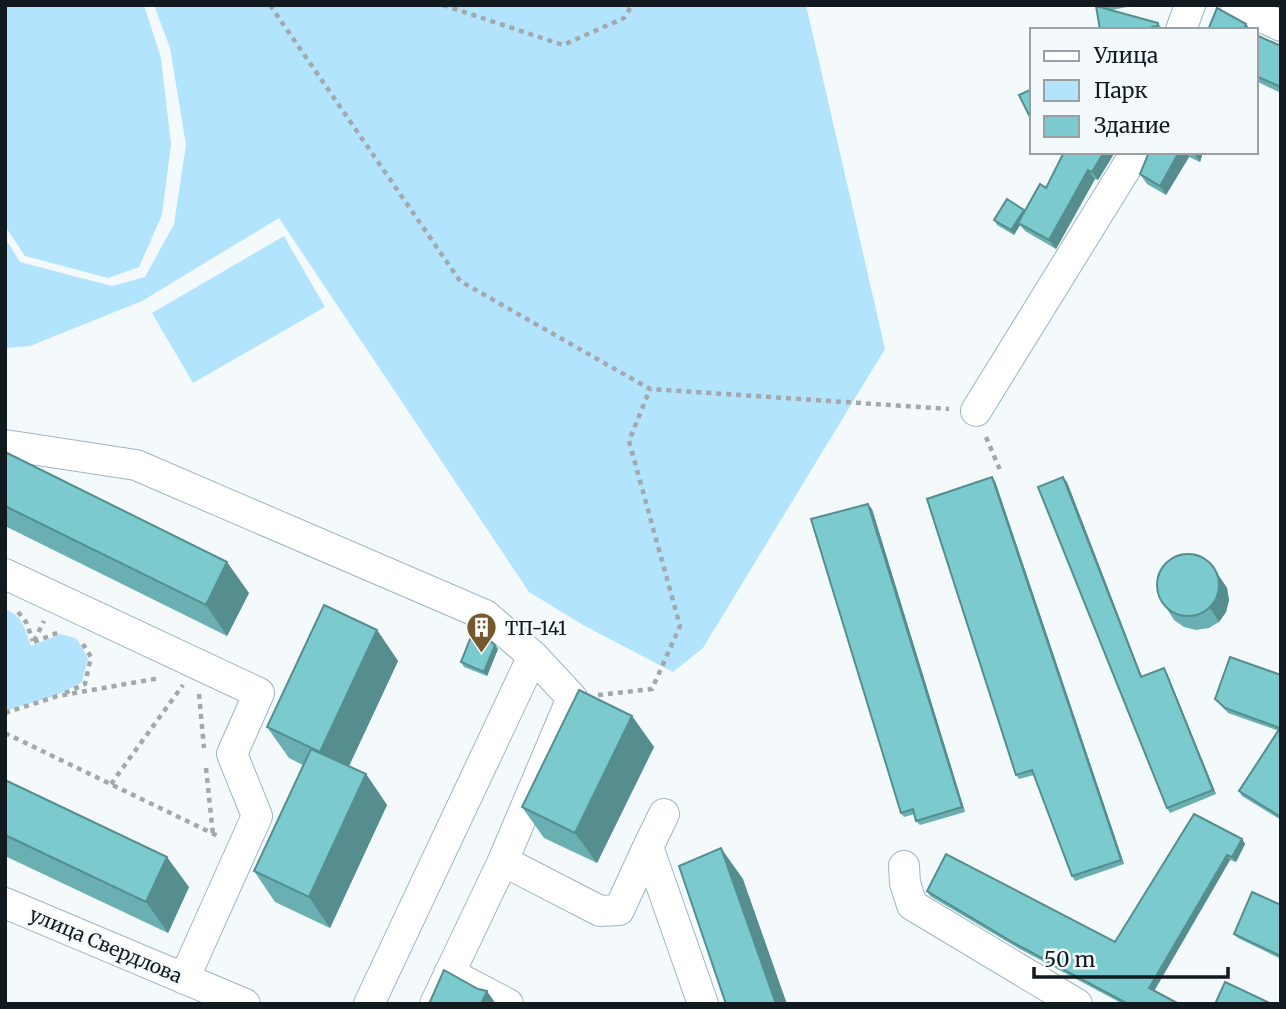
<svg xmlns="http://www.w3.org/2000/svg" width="1286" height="1009" viewBox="0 0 1286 1009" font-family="Merriweather,serif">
<rect width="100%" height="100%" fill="#f4f9fc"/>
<path fill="#b3e4fd" d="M 5,5 L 144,5 L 161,58 L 171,144 L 162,215 L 139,267 L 108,278 L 25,256 L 5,226 Z
M 154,5 L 806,5 L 885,349 L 703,648 L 673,672 L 583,625 L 529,592 L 279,218 L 142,301 L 30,346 L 5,348 L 5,238 L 20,262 L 112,286 L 145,277 L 174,224 L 186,145 L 170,48 Z
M 284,236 L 325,307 L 193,383 L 152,313 Z
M 5,609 C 23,616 25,629 31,646 L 61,634 L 77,639 L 88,658 L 82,682 L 57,695 L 5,711 Z"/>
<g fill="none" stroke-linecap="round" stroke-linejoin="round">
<defs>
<path id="minor" d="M 1236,5 L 1281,26
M 1181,30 L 1190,5
M 976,411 L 1136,152
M 5,445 L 136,465 L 485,615 L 533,656 L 572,698 L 503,861 L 435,1004
M 5,574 L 259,693 L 232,754 L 257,816 L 184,979
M 648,847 L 664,814
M 503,861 L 600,911 L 619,910 L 648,847 L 703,1004
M 904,866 L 905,883 L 912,905 L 1077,1004
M 5,903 L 245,1004
M 449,973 L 508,1004
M 369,1004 L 533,656"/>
</defs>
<use href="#minor" stroke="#9eb6c2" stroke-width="32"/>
<path stroke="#a2a8ac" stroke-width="4.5" stroke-dasharray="5 5" stroke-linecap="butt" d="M 270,5 L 460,281 L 650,389 L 949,409
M 443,5 L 563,45 L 624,18 L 632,5
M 986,437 L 1000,470
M 18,612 L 26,622 L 33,641
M 34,641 L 44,621
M 34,642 L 62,631
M 65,693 L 85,684 L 91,657 L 81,641
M 199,694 L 204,748
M 598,695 L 652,689 L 680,626 L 629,441 L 650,389
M 5,713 L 58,696 L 160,678
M 5,733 L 220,837
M 206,768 L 213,835
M 111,784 L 183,685"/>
<use href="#minor" stroke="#fff" stroke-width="30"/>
</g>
<path fill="#6aafb1" d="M 1097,5 L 1136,5 L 1112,10 L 1158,23 L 1163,30 L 1100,30 Z
M 1256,35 L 1281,46 L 1281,93 L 1256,81 Z
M 1115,152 L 1098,180 L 1095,179 L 1056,249 L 1025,231 L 1020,225 L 1014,235 L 997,225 L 994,220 L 1025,211 L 1046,188 Z
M 1149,152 L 1203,152 L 1200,162 L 1189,157 L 1166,195 L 1147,184 L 1140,174 Z
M 5,452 L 249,593 L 227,636 L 5,526 Z
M 995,481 L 1124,864 L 1075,881 L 1072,876 L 1034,775 L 1019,779 L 1016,775 Z
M 1067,482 L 1142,677 L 1167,673 L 1216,794 L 1170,813 L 1167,808 Z
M 872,509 L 965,812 L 920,825 L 916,821 L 915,814 L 904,817 L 901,813 Z
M 1211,564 L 1227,588 L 1229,600 L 1226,612 L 1219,622 L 1209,628 L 1196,630 L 1184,627 L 1174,620 L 1165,606 Z
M 377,630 L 398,661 L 349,766 L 366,774 L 387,805 L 330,928 L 275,902 L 254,871 L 303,765 L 289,758 L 267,727 Z
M 495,645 L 498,649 L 487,676 L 464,667 L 461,662 Z
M 1281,675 L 1281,820 L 1242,796 L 1239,791 L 1279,731 L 1228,713 L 1215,699 Z
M 632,716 L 654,747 L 597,863 L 544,838 L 522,807 Z
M 5,780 L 189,887 L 168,933 L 5,856 Z
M 1242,839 L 1245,844 L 1236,862 L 1230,860 L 1154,991 L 1179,1004 L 1123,1004 L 1018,948 L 930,896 L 927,891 L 1115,942 Z
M 1281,905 L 1281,959 L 1238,938 L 1234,934 Z"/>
<path fill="#568e90" d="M 1246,24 L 1251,30 L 1244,30 Z
M 1104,152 L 1115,152 L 1098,180 L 1092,172 Z
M 1179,152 L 1185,152 L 1189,157 L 1166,195 L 1160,186 Z
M 1193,152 L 1203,152 L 1200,162 Z
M 1088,170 L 1095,179 L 1056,249 L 1049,240 Z
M 1024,210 L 1027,214 L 1018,223 L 1020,225 L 1014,235 L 1011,230 Z
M 992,477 L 995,481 L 1124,864 L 1121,860 Z
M 1063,477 L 1067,482 L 1144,682 L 1141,677 Z
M 868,504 L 872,509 L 965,812 L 962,807 Z
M 227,562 L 249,593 L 227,636 L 206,605 Z
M 1211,564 L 1227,588 L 1229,600 L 1226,612 L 1219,622 L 1210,608 Z
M 377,630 L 398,661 L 341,783 L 320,752 Z
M 495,645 L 498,649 L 487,676 L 484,672 Z
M 1164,668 L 1167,673 L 1216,794 L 1213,790 Z
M 632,716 L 654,747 L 597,863 L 575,833 Z
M 366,774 L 387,805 L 330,928 L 309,897 Z
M 1242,839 L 1245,844 L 1236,862 L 1232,857 Z
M 721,848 L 743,879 L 787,1004 L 776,1004 Z
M 1227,855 L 1230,860 L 1153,993 L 1149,988 Z
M 167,857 L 189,887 L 168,933 L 146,902 Z
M 487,991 L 496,1004 L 481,1004 Z"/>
<path fill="#7bcbce" stroke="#568e90" stroke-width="2" d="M 1096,6 L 1158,23 L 1158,26 L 1152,27 L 1151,30 L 1100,30 Z
M 1217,8 L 1246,24 L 1244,29 L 1245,30 L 1208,30 Z
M 1256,35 L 1281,46 L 1281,87 L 1256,76 Z
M 1032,89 L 1032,121 L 1019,95 Z
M 1064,152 L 1104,152 L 1092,172 L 1088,170 L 1049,240 L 1018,223 L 1040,184 L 1046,188 Z
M 1149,152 L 1179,152 L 1160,186 L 1140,174 Z
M 1007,199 L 1024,210 L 1011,230 L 994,220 Z
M 5,452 L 227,562 L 206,605 L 5,506 Z
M 992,477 L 1121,860 L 1072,876 L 1032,770 L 1016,775 L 927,499 Z
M 1063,477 L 1141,677 L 1164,668 L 1213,790 L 1167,808 L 1038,487 Z
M 868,504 L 962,807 L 916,821 L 913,809 L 901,813 L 811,519 Z
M1157 585a31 31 0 1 1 62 0a31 31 0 1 1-62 0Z
M 324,605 L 377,630 L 320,752 L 267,727 Z
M 474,629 L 495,645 L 484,672 L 461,662 Z
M 1230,657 L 1281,675 L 1281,817 L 1239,791 L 1280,728 L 1225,708 L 1215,699 Z
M 579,690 L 632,716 L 575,833 L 522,807 Z
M 311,749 L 366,774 L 309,897 L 254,871 Z
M 5,780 L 167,857 L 146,902 L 5,835 Z
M 1194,814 L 1242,839 L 1232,857 L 1227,855 L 1149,988 L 1179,1004 L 1128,1004 L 1014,943 L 927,891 L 946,854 L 1115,942 Z
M 721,848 L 776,1004 L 726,1004 L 679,866 Z
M 1252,892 L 1281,905 L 1281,956 L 1234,934 Z
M 444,970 L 478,989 L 487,991 L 481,1004 L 429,1004 Z
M 1225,982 L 1272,1004 L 1215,1004 Z"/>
<defs>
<symbol id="building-pin" viewBox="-11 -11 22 30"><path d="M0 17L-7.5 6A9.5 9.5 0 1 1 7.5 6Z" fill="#75582b" stroke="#f4f9fc"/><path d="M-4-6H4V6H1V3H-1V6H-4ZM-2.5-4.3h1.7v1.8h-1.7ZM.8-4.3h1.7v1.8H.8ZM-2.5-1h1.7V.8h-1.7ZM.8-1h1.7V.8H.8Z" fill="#fff"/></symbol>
</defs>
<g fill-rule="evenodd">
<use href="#building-pin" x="464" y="610" width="35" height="47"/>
</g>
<g text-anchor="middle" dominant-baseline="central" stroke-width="5" stroke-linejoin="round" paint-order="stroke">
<g font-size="19" fill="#111a1f" stroke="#f4f9fc" text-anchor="start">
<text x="505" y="628">ТП-141</text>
</g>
<g font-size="19" fill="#111a1f" stroke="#f4f9fc">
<text transform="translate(106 945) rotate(23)">улица Свердлова</text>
</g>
</g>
<rect width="1286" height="1009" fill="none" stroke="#111a1f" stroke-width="14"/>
<rect x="1030" y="28" width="228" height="126" fill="#f4f9fc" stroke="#99a0a4" stroke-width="2"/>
<rect x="1044" y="51" width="35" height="10" fill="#ffffff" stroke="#99a0a4" stroke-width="2"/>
<text x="1094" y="63" font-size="21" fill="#111a1f">Улица</text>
<rect x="1044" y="80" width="35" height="21" fill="#b3e4fd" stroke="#99a0a4" stroke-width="2"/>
<text x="1094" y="98" font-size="21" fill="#111a1f">Парк</text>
<rect x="1044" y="116" width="35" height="21" fill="#7bcbce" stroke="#99a0a4" stroke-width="2"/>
<text x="1094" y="133" font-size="21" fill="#111a1f">Здание</text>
<path d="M1034 967v10h194v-10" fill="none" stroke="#111a1f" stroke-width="3.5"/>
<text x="1044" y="967" font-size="21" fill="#111a1f" stroke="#f4f9fc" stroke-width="5" paint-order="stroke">50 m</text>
</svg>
